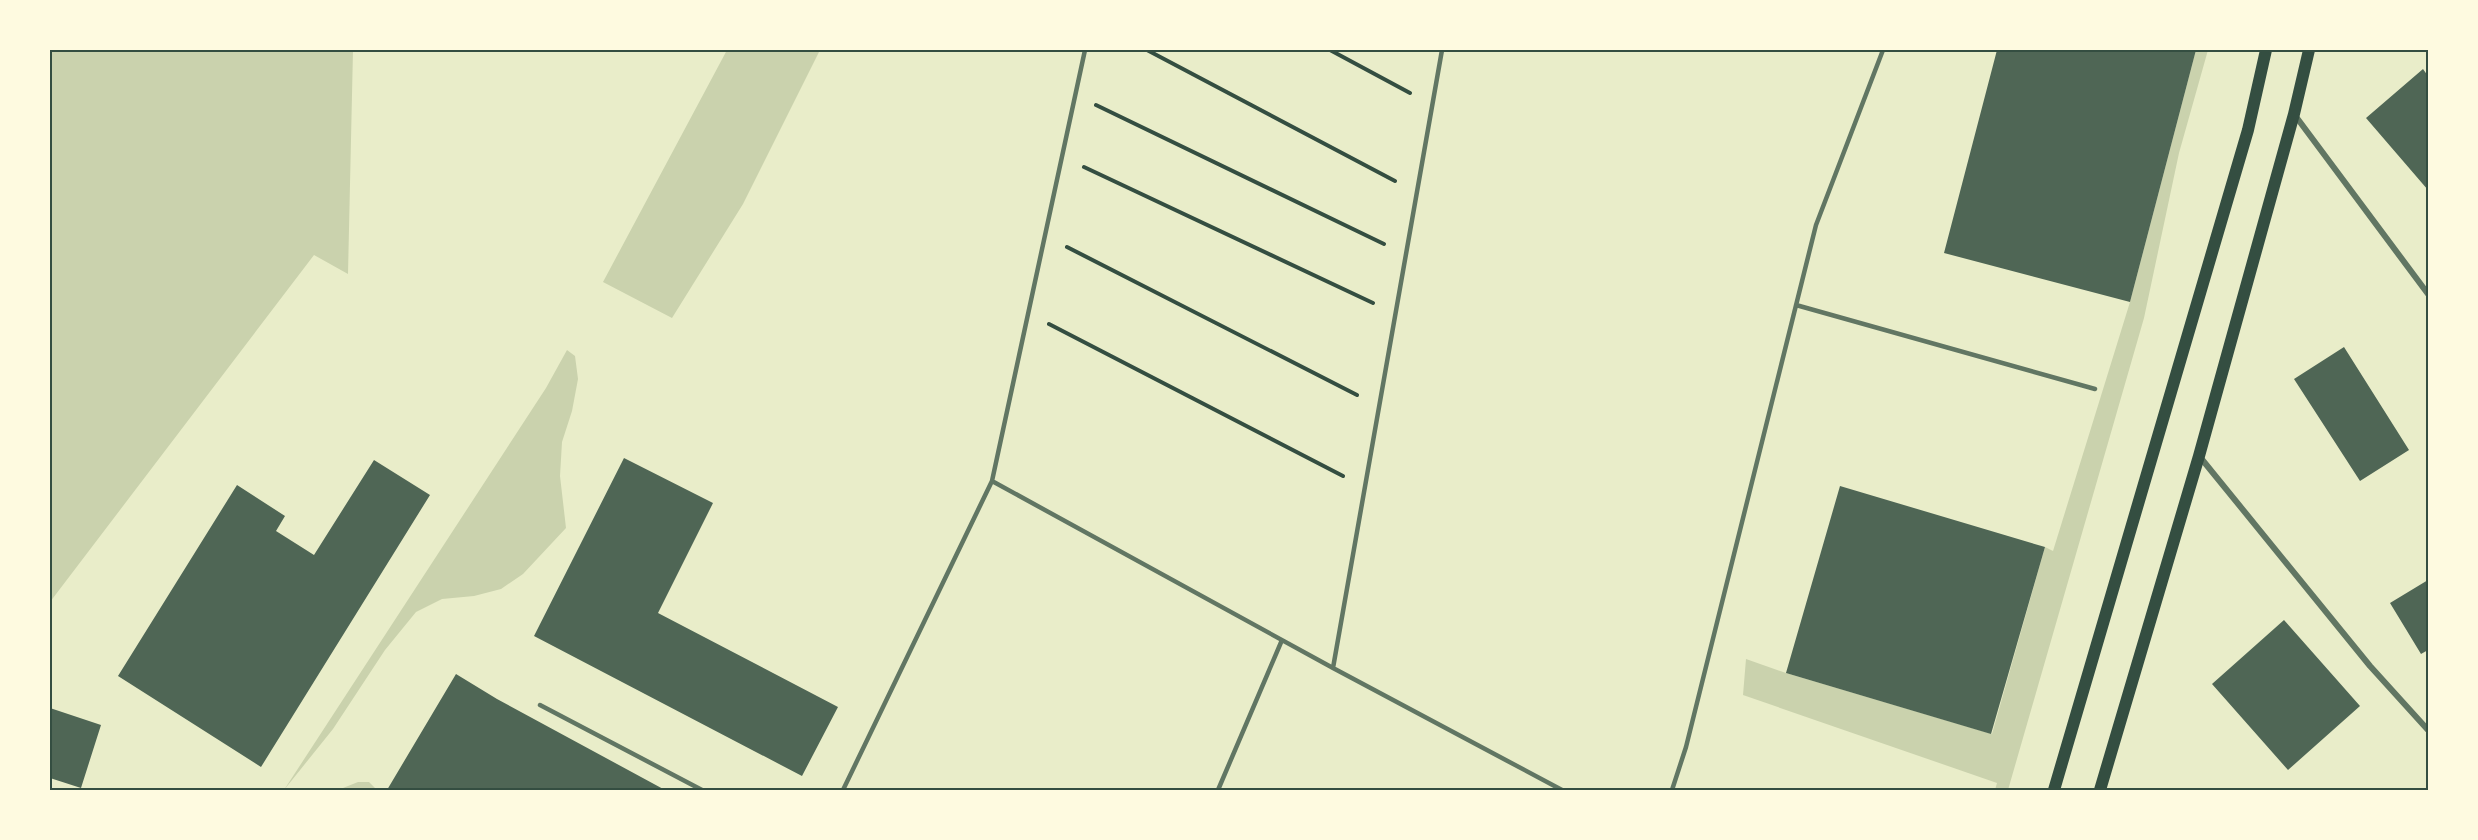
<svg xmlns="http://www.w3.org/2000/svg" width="2478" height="840" viewBox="0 0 2478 840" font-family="Helvetica,sans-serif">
<rect width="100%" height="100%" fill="#e9edc9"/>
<path fill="#cad2ad" d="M 50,50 L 353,50 L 348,274 L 314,255 L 50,602 Z
M 727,50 L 820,50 L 743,204 L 672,318 L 603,282 Z
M 2196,50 L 2208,50 L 2179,153 L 2144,318 L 2008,790 L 1995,790 L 1997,783 L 1743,695 L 1746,659 L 1786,673 L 1992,734 L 2045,547 L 2053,551 L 2130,302 Z
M 567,350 L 575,356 L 578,379 L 572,411 L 562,442 L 560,476 L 566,528 L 523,574 L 501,589 L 474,596 L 442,599 L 416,612 L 385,650 L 333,729 L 284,790 L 546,388 Z
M 358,782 L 369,782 L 377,790 L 338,790 Z"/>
<path fill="#4f6655" d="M 1997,50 L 2196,50 L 2130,302 L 1944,253 Z
M 2423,69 L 2428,76 L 2428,190 L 2366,118 Z
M 2344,347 L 2409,450 L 2360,481 L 2294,379 Z
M 624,458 L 713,503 L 658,613 L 838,707 L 802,776 L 534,636 Z
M 374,460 L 430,495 L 261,767 L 118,676 L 237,485 L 285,516 L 276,531 L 314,555 Z
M 1840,486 L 2045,547 L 1991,734 L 1786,673 Z
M 2428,580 L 2428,650 L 2421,654 L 2390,603 Z
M 2284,620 L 2360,706 L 2288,770 L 2212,684 Z
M 456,674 L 497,699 L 665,790 L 387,790 Z
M 50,708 L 101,725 L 81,788 L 50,778 Z"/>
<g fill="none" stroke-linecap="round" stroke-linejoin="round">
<path stroke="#344e41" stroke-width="4" d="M 1147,50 L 1395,181
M 1330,50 L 1410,93
M 1096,105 L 1384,244
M 1084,167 L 1373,303
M 1067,247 L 1357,395
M 1049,324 L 1343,476"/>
<path stroke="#617663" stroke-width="4.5" d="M 1796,305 L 2095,389
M 992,481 L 1333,668 L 1562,790
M 1333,668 L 1442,50
M 540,705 L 702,790
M 843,790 L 992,481 L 1085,50
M 1218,790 L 1282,640
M 1672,790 L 1686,747 L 1816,225 L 1883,50"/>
<path stroke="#617663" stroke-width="6" d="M 2294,114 L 2428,294
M 2200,457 L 2370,666 L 2428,730"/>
<path stroke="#344e41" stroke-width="12" d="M 2054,790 L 2248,130 L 2266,50
M 2100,790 L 2199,456 L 2294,114 L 2309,50"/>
</g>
<rect width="2478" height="840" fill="none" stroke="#fefae0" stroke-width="102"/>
<rect x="51" y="51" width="2376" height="738" fill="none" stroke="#344e41" stroke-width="2"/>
</svg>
